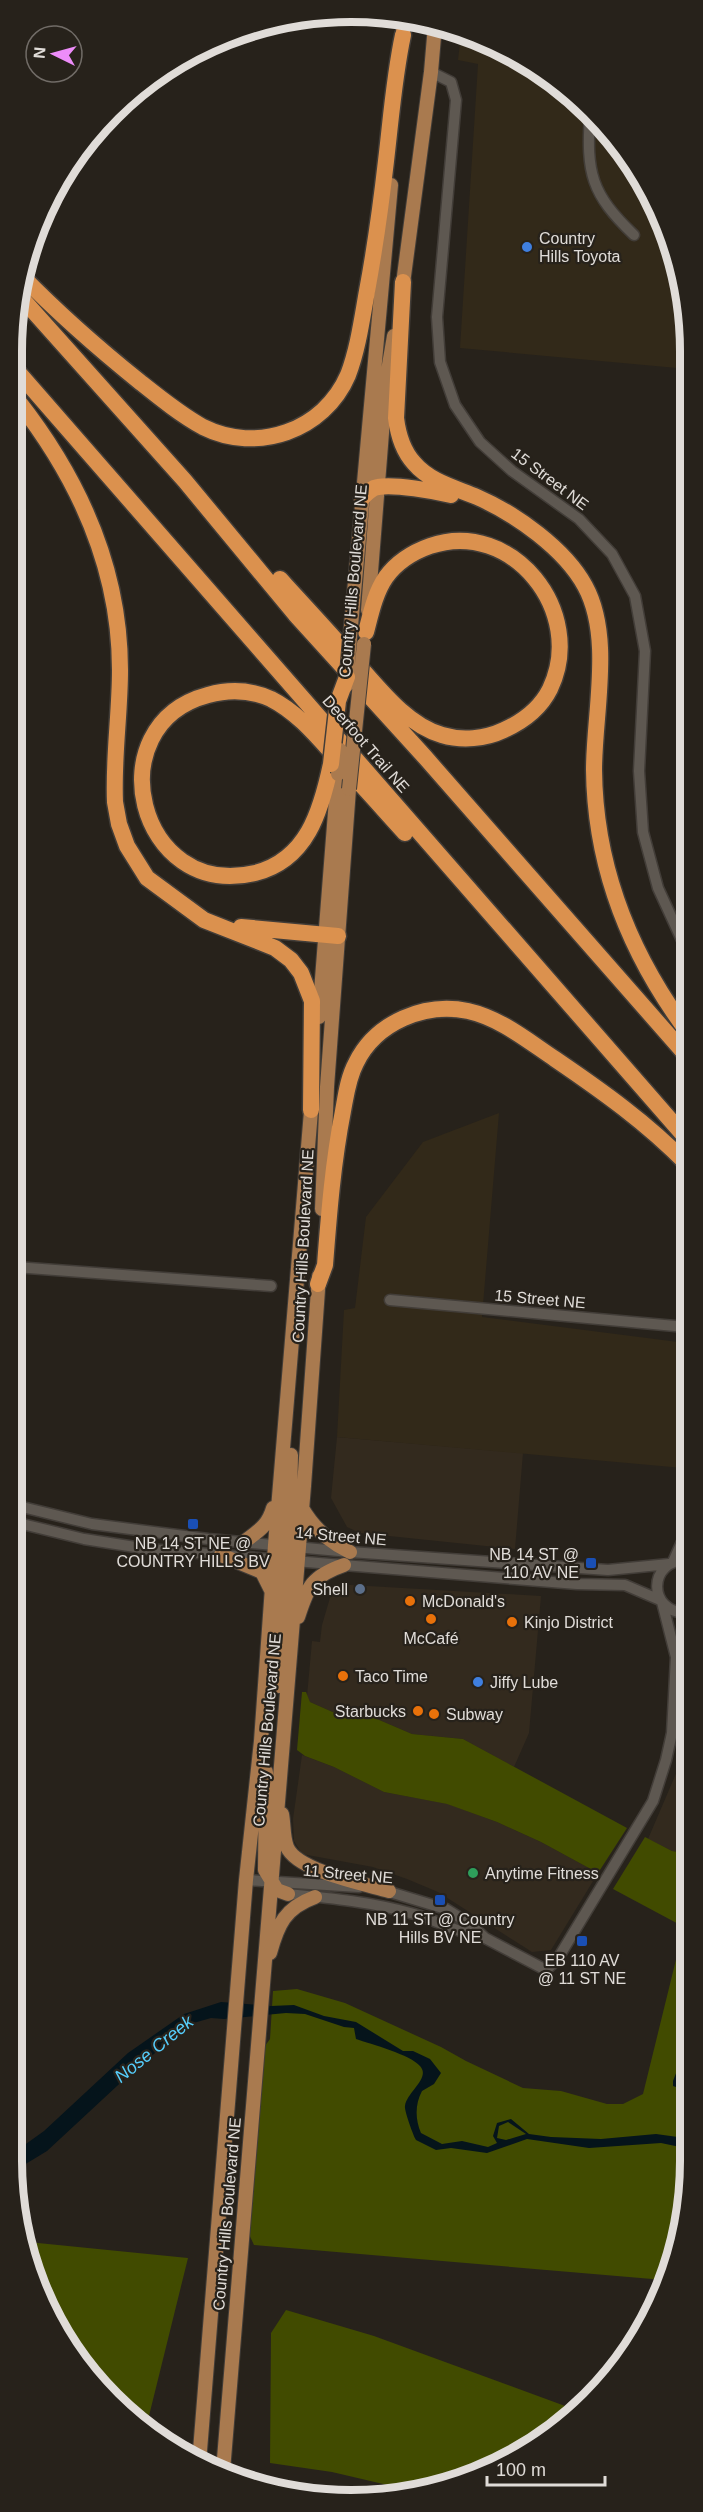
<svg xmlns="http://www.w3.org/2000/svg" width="703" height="2512" viewBox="0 0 703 2512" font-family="Helvetica,sans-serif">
<rect width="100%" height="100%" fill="#27221b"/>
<path fill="#332a1e" d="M 337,1437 L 523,1453 L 515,1549 L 360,1533 L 347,1527 L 331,1498 Z
M 334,1584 L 541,1596 L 529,1733 L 514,1767 L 463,1739 L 412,1734 L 370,1716 L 344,1717 L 310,1702 L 307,1696 L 312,1641 L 320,1642 L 322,1625 Z
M 685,1716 L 685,1853 L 672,1851 L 648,1839 L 678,1769 Z
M 302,1755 L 334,1767 L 384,1792 L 448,1804 L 497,1822 L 541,1842 L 598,1873 L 551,1950 L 532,1952 L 438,1892 L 407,1879 L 373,1867 L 302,1854 L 294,1841 L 293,1819 Z"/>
<path fill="#322919" d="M 461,35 L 521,57 L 607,127 L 656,202 L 688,308 L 688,369 L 460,348 L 478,64 L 458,60 Z
M 499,1113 L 482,1317 L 686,1343 L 686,1435 L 683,1468 L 337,1437 L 344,1310 L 355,1308 L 366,1217 L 423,1142 Z"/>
<path fill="#414b00" d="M 302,1692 L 306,1692 L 310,1702 L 344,1717 L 370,1716 L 412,1734 L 463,1739 L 627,1828 L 598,1873 L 541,1842 L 497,1822 L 447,1804 L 384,1792 L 334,1767 L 305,1756 L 297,1750 Z
M 645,1837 L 672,1851 L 685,1853 L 685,2226 L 664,2280 L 254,2245 L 248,2232 L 262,2050 L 270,2039 L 273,1991 L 297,1989 L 345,2003 L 441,2047 L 466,2061 L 523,2088 L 561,2091 L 607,2104 L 623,2104 L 643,2094 L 684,1927 L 613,1889 Z
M 28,2242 L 188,2258 L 147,2424 L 96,2385 L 38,2290 Z
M 286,2310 L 374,2336 L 576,2410 L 558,2430 L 440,2488 L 413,2491 L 332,2472 L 270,2463 L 271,2333 Z"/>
<path fill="#05141b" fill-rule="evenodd" d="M 221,2002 L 271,2006 L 294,2005 L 324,2016 L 356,2022 L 403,2051 L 413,2051 L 430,2059 L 441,2073 L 434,2084 L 422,2091 C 415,2104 415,2119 421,2133 L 442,2144 L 462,2141 L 488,2147 L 497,2143 L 493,2136 L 497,2123 L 511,2119 L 529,2134 L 551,2137 L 601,2139 L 656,2134 L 685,2138 L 685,2148 L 661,2143 L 589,2148 L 527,2139 L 487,2153 L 451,2148 L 436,2150 L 416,2140 C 413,2135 404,2110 405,2106 C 407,2092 431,2078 420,2066 C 411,2055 371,2044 356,2039 L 354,2028 L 344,2027 L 305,2014 L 286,2013 L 224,2019 L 211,2018 L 190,2024 L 131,2073 L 47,2151 L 14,2171 L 12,2154 L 44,2131 L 128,2053 L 184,2014 ZM 508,2122 L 526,2134 L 506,2140 L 497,2138 L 499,2126 Z
M 685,2050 L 685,2090 L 673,2086 L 673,2081 Z"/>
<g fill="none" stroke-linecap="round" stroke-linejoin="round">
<defs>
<path id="minor" d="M 431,72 L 451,82 L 456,100 L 437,317 L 440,362 L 455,405 L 480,442 L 512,471 L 579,519 L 612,554 L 635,596 L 645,651 L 639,771 L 643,832 L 658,888 L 687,951
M 590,114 C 586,173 591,194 634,235
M 15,1267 L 271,1286
M 390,1300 L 686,1327
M 14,1505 L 92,1524 L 208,1539 L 350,1552 L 608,1570 L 669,1564
M 14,1522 L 84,1539 L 148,1549 L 577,1584 L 625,1585 L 660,1600
M 673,1562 L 686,1533
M 686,1613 C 647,1612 648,1560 686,1560
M 676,1657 L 686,1628
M 246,1880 L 359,1887
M 383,1890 L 446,1909 L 470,1924 L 485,1938 L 546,1970 L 557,1960 L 653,1801 L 666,1760 L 672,1733 L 676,1657 L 662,1602
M 288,1894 C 330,1898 373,1902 414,1914 C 438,1921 459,1933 484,1938"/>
<path id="major" d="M 402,43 L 404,18
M 402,291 L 431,72 L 435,25
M 368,610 L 386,382 L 394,336
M 351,626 L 391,185
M 319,1017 L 338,774
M 322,1209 L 327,1087 L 349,789
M 291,1455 L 289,1546 L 290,1553 L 295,1560
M 302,1508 C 314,1529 329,1542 350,1552
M 244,1542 C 258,1531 268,1526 273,1508
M 275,1545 L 283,1554 L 285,1560 L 279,1686
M 221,1555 L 262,1572 L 271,1590
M 298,1617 C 308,1586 312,1576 344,1565
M 266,1772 L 265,1870 L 277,1890 L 288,1894
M 282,1814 C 284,1824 283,1837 287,1847 C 297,1871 365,1884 389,1891
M 270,1953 C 278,1924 285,1908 315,1897
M 199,2463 L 246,1880 L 261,1741 L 275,1545 L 312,1099
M 223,2471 L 304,1486 L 319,1276"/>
<path id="highway" d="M 22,276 C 59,314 99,349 140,382 C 160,398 181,415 203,427 C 257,454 324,431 348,375 C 358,349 362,319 367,291 C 375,248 381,205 386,161 C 391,119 394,77 403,35
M 403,282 L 396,418 C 398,434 403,451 414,463 C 430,482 456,488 477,497 C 516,514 565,549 585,586 C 613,637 594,713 594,770 C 595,867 630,954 687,1031
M 18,294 L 185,481 L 295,614 L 424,756 L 687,1056
M 18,372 L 687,1139
M 18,401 C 79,479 120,569 120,670 C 120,714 113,758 115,802 L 119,824 L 127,846 L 147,878 L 204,920 L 275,948 L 291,960 L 301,973 L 312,1001 L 311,1110
M 362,498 C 367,493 371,488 378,487 C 395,484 434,491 451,495
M 280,579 C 303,604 327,630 350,656 C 376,684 404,724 442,735 C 462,741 485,739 504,730 C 524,721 540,709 550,689 C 587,612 512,518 430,546 C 413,552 397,562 386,577 C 375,593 371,613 366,632
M 331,764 C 321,811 307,860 255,873 C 138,901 95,725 208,695 C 229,689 251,690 271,699 C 299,713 320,740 341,763 C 363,786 384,810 405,833
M 241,927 L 338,936
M 318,1284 L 325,1265 C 329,1213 333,1162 343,1111 C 346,1095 348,1078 356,1063 C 376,1022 425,1002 468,1011 C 500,1018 528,1041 555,1059 C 602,1091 647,1123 687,1164"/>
</defs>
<use href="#minor" stroke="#423d38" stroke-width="13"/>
<use href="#major" stroke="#423d38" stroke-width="16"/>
<use href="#highway" stroke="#423d38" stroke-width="19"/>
<use href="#minor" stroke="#5e5851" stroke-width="10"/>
<use href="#major" stroke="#a97a4f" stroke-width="14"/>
<use href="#highway" stroke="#db914e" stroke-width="16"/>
<defs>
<path id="major-bridge" d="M 346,686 L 351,626
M 338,774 L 340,750
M 349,789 L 364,644"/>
<path id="highway-bridge" d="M 331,764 L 338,701 L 347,677"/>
</defs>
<use href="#major-bridge" stroke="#423d38" stroke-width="16" stroke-linecap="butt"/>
<use href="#highway-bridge" stroke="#423d38" stroke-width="19" stroke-linecap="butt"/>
<use href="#major-bridge" stroke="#a97a4f" stroke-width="14"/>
<use href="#highway-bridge" stroke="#db914e" stroke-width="16"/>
</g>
<g fill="#3f7fe0" stroke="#27221b" stroke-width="2">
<circle cx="527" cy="247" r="6"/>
<circle cx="478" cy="1682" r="6"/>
</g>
<g fill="#1a4fb4" stroke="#27221b" stroke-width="2">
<rect x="187" y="1518" width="12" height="12" rx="3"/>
<rect x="585" y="1557" width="12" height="12" rx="3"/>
<rect x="434" y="1894" width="12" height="12" rx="3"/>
<rect x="576" y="1935" width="12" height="12" rx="3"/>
</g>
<circle fill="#5c6f8a" stroke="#27221b" stroke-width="2" cx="360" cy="1589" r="6"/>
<g fill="#e8710a" stroke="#27221b" stroke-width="2">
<circle cx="410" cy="1601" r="6"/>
<circle cx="431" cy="1619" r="6"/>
<circle cx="512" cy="1622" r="6"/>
<circle cx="343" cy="1676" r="6"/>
<circle cx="418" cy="1711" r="6"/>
<circle cx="434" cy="1714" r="6"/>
</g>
<circle fill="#2e9e5b" stroke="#27221b" stroke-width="2" cx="473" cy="1873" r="6"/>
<g text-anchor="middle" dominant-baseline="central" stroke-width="4.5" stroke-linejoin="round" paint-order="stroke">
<g font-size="16" fill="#e0dcd8" stroke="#27221b" text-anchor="start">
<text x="539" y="238">Country<tspan x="539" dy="18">Hills Toyota</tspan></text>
<text x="193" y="1543" text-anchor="middle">NB 14 ST NE @<tspan x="193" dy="18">COUNTRY HILLS BV</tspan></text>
<text x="579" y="1554" text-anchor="end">NB 14 ST @<tspan x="579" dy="18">110 AV NE</tspan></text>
<text x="348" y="1589" text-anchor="end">Shell</text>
<text x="422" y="1601">McDonald's</text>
<text x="524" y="1622">Kinjo District</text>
<text x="431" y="1638" text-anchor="middle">McCafé</text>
<text x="355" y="1676">Taco Time</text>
<text x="490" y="1682">Jiffy Lube</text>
<text x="406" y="1711" text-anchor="end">Starbucks</text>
<text x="446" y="1714">Subway</text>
<text x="485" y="1873">Anytime Fitness</text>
<text x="440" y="1919" text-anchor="middle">NB 11 ST @ Country<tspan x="440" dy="18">Hills BV NE</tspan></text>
<text x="582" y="1960" text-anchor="middle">EB 110 AV<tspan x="582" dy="18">@ 11 ST NE</tspan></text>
</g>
<g font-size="16" fill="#e0dcd8" stroke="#27221b">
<text transform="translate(550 479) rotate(37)">15 Street NE</text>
<text transform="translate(353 581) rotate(-85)">Country Hills Boulevard NE</text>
<text transform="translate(366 744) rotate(49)">Deerfoot Trail NE</text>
<text transform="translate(303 1246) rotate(-87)">Country Hills Boulevard NE</text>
<text transform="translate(540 1299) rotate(5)">15 Street NE</text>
<text transform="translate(341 1536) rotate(5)">14 Street NE</text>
<text transform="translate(267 1730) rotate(-85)">Country Hills Boulevard NE</text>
<text transform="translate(348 1874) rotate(5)">11 Street NE</text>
<text transform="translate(227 2214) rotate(-85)">Country Hills Boulevard NE</text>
</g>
<g font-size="18" font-style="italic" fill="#56cefc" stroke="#27221b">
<text transform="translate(154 2049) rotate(-39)">Nose Creek</text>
</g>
</g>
<path d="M0 0H703V2512H0ZM351 22H351A329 329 0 0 1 680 351V2161A329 329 0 0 1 351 2490H351A329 329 0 0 1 22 2161V351A329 329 0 0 1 351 22Z" fill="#27221b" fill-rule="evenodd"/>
<path fill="none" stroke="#e0dcd8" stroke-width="8" d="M351 22H351A329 329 0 0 1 680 351V2161A329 329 0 0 1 351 2490H351A329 329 0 0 1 22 2161V351A329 329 0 0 1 351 22Z"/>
<g transform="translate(54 54) rotate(275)"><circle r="28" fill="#27221b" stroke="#716c67" stroke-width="1.5"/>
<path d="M0-4.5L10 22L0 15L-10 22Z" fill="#ed8cf9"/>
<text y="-9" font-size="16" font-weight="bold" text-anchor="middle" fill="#e0dcd8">N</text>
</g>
<path d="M487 2476v9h118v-9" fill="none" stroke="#e0dcd8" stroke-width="3"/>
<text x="496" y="2476" font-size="18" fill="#e0dcd8" stroke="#27221b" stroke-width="4.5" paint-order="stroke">100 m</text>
</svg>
